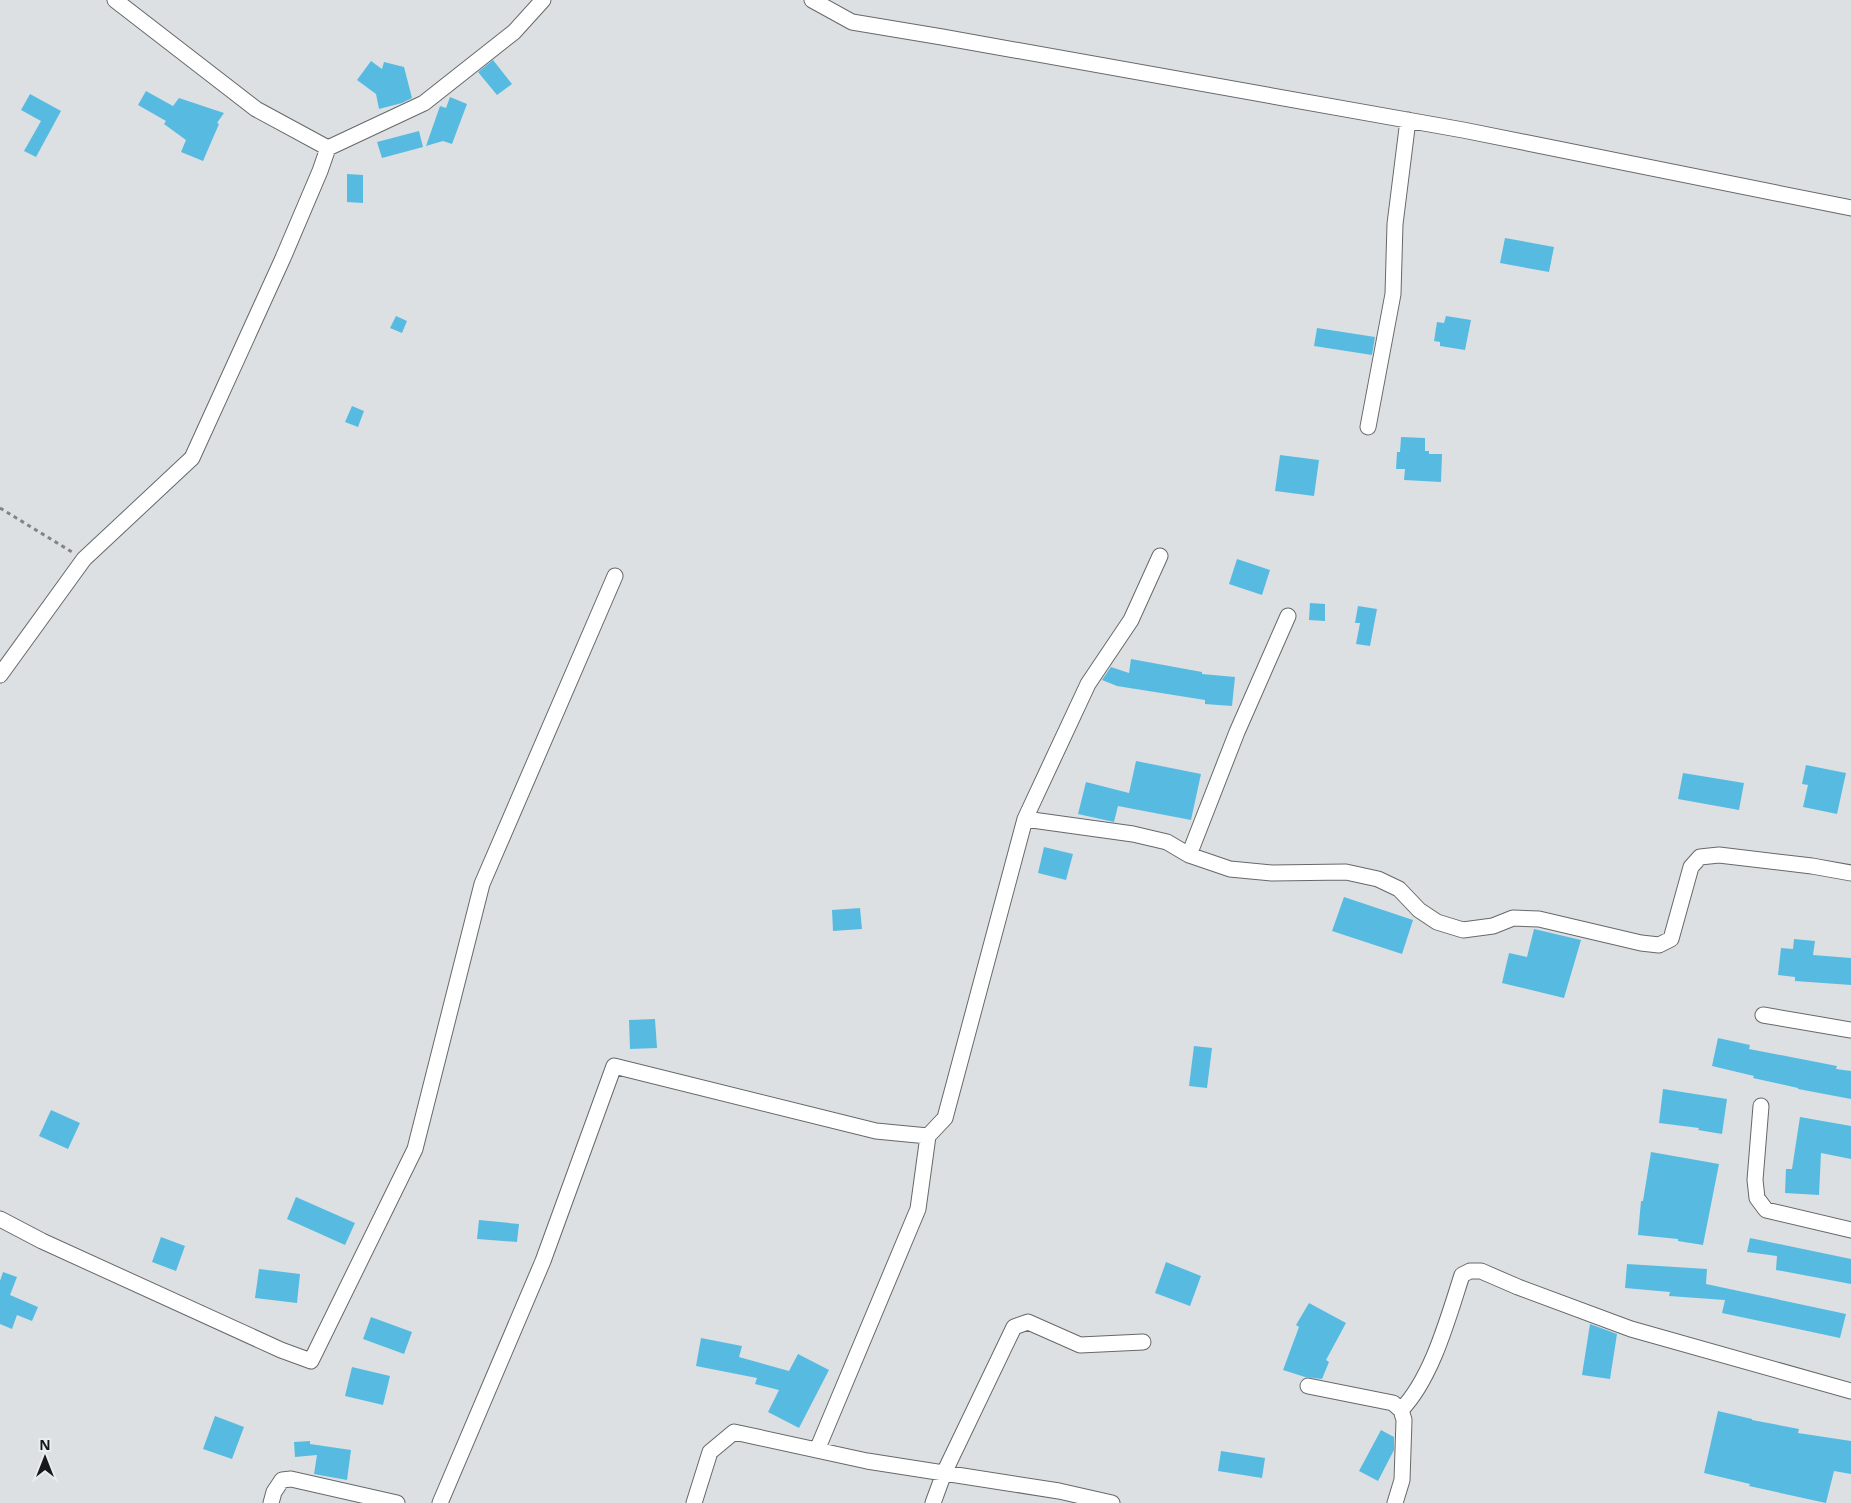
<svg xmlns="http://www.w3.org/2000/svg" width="1851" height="1503" viewBox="0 0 1851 1503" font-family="'Noto Sans',sans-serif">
<rect width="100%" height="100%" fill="#dce0e2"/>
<path fill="#57bbe1" d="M 493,60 L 512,84 L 497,95 L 478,72 Z
M 371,61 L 382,69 L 384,62 L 404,67 L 412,98 L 402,103 L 379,109 L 376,94 L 357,80 Z
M 146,91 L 173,106 L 179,98 L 224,113 L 217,123 L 219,124 L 203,161 L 181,152 L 186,140 L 164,124 L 166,121 L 138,105 Z
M 30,94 L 61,111 L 36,157 L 24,151 L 41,121 L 21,110 Z
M 450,97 L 467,104 L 452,144 L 443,141 L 426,146 L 440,106 L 446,108 Z
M 419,131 L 423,147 L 382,158 L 377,142 Z
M 347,174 L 363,175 L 363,203 L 347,202 Z
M 1505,238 L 1554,247 L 1549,272 L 1500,263 Z
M 396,316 L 407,321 L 402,333 L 390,328 Z
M 1446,316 L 1471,320 L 1465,350 L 1440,346 L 1440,342 L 1434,341 L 1437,322 L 1444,323 Z
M 1317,328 L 1375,337 L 1372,355 L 1314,346 Z
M 352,406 L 364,411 L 358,427 L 345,422 Z
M 1401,437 L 1425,438 L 1425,451 L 1429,451 L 1429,454 L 1442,454 L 1441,482 L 1404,480 L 1405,469 L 1396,469 L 1397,452 L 1400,452 Z
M 1280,455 L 1319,460 L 1314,496 L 1275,491 Z
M 1237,559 L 1270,570 L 1262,595 L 1229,584 Z
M 1310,603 L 1325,604 L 1325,621 L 1309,620 Z
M 1358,606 L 1377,609 L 1370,646 L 1356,644 L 1360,623 L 1355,623 Z
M 1131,659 L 1202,672 L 1202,674 L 1235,677 L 1232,706 L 1205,704 L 1205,700 L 1117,686 L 1102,680 L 1111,667 L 1129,673 Z
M 1136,761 L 1201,774 L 1191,820 L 1118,806 L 1114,822 L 1078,814 L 1086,782 L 1129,793 Z
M 1806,765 L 1846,773 L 1837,814 L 1803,807 L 1808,785 L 1802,784 Z
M 1683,773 L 1744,783 L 1739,810 L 1678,799 Z
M 1044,847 L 1073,854 L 1066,880 L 1038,873 Z
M 1344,897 L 1413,920 L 1402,954 L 1332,931 Z
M 860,908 L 862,929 L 833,931 L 832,910 Z
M 1534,929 L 1581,940 L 1564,998 L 1502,983 L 1509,953 L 1527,957 Z
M 1794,939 L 1815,941 L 1813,955 L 1851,958 L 1851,985 L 1795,981 L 1795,977 L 1778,975 L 1781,948 L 1793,949 Z
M 655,1019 L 657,1048 L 630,1049 L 629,1020 Z
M 1718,1038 L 1750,1045 L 1749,1049 L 1837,1066 L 1836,1069 L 1851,1071 L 1851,1099 L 1798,1089 L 1798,1088 L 1753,1078 L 1754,1076 L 1712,1066 Z
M 1194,1046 L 1212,1048 L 1207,1088 L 1189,1086 Z
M 1663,1089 L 1727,1099 L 1722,1134 L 1698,1130 L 1699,1128 L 1659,1123 Z
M 51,1110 L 80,1123 L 68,1149 L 39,1136 Z
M 1800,1117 L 1851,1126 L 1851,1159 L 1821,1153 L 1819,1195 L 1785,1193 L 1786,1169 L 1792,1169 Z
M 1651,1152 L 1719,1164 L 1703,1245 L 1678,1241 L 1678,1239 L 1638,1235 L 1641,1201 L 1643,1201 Z
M 296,1197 L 355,1223 L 345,1245 L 287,1219 Z
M 479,1220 L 519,1224 L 517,1242 L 477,1239 Z
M 161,1237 L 185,1246 L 176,1271 L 152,1262 Z
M 1750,1238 L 1851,1259 L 1851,1284 L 1776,1270 L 1777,1256 L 1747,1252 Z
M 1166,1262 L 1201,1276 L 1190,1306 L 1155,1293 Z
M 1627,1264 L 1707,1269 L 1706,1284 L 1846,1314 L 1840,1338 L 1722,1313 L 1725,1300 L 1669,1296 L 1670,1292 L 1625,1288 Z
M 259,1269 L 300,1274 L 297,1303 L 255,1298 Z
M 3,1272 L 17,1277 L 10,1295 L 38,1307 L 32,1321 L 17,1315 L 12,1329 L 0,1324 L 0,1281 Z
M 1309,1303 L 1346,1323 L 1326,1360 L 1329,1362 L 1322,1379 L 1305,1377 L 1283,1370 L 1299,1327 L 1296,1325 Z
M 371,1317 L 412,1332 L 404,1354 L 363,1339 Z
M 1590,1324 L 1617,1334 L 1610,1379 L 1582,1375 Z
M 701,1338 L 742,1346 L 739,1357 L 789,1371 L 798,1354 L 829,1370 L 799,1428 L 768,1412 L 779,1390 L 755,1384 L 757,1378 L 696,1366 Z
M 352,1367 L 390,1376 L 383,1405 L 345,1396 Z
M 1718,1411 L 1752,1419 L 1752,1420 L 1799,1429 L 1798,1433 L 1851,1441 L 1851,1474 L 1834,1471 L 1826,1503 L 1749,1486 L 1750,1484 L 1704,1473 Z
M 215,1416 L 244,1427 L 232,1459 L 203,1449 Z
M 1381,1430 L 1394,1437 L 1394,1450 L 1378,1481 L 1359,1471 Z
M 310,1441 L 310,1444 L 351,1450 L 347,1480 L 314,1474 L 317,1455 L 295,1457 L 294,1442 Z
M 1221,1451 L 1265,1458 L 1262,1478 L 1218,1471 Z"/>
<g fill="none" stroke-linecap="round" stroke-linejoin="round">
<defs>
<path id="minor" d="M 812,0 L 852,22 L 942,37 L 1463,130 L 1851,208
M 328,148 L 424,103 L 514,32 L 543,0
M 1368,427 L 1393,294 L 1395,224 L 1408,120
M 0,675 L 84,559 L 192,458 L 283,258 L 320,171 L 328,148 L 256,109 L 115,0
M 1025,819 L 1133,834 L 1167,842 L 1189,855 L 1230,869 L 1272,873 L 1346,872 L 1378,879 L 1399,889 L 1419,910 L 1437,922 L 1463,930 L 1493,926 L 1513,918 L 1539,919 L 1641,943 L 1659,945 L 1671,939 L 1691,867 L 1700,857 L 1719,855 L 1812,866 L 1851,873
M 1189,855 L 1237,732 L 1288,616
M 1763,1015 L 1851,1030
M 1761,1106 L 1755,1180 L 1757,1198 L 1766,1210 L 1851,1230
M 0,1219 L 42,1241 L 281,1350 L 311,1361 L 415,1149 L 482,884 L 615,576
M 1308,1386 L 1393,1403 L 1401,1410 L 1404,1420 L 1402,1480 L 1395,1503
M 1401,1410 C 1432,1378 1448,1318 1462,1275 L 1470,1271 L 1481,1271 L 1518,1287 L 1631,1329 L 1851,1391
M 817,1450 L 918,1209 L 928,1136
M 271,1503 L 274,1492 L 282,1480 L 291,1479 L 397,1503
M 440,1503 L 543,1261 L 614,1066 L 876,1131 L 928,1136 L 945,1118 L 1025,819 L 1088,684 L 1131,620 L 1160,556
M 694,1503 L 710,1452 L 734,1432 L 867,1461 L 1059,1491 L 1112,1503
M 933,1503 L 944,1473 L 1014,1327 L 1028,1322 L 1080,1345 L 1143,1342"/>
</defs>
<use href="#minor" stroke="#65696a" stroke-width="17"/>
<path stroke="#818485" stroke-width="3" stroke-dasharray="4 4" stroke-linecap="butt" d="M 0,508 L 72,552"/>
<use href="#minor" stroke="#fff" stroke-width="15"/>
</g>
<g transform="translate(45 1458)" stroke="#e9edef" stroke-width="4" paint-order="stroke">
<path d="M0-4L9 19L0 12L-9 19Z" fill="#171819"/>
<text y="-8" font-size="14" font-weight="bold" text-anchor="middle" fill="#171819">N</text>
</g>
</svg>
